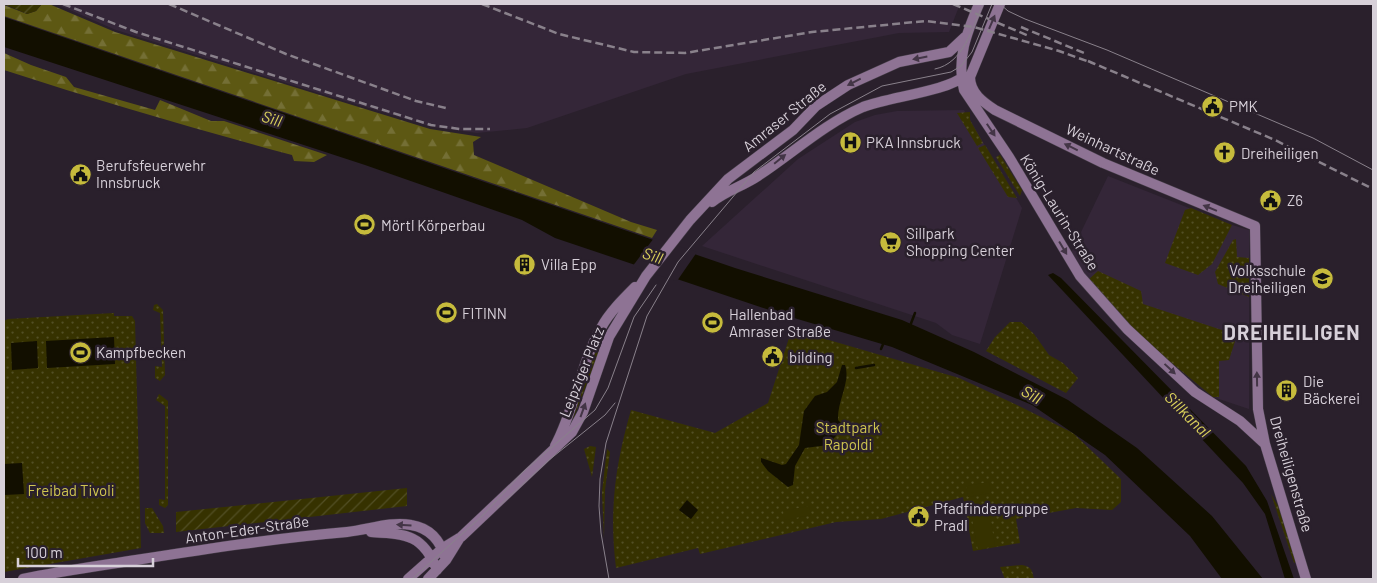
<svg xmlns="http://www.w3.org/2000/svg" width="1377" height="583" viewBox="0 0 1377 583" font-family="Barlow,sans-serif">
<defs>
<pattern id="grass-dots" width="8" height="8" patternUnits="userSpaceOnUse" patternTransform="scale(1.25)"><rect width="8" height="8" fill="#363200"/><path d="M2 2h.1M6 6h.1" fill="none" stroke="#524f25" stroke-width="1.8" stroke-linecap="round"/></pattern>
<pattern id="forest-firs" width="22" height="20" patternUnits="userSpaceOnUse" patternTransform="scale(1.25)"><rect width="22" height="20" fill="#5d5813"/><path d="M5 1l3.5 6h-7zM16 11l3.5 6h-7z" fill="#746f35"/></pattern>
<pattern id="garden-furrows" width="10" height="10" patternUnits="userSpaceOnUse" patternTransform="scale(1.25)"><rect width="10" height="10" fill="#363200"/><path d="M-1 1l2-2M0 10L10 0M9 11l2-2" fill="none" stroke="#524f25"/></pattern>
</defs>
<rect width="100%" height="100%" fill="#2a202c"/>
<path fill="#342638" d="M 56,4 L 960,4 L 949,32 L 899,33 L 686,74 L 527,128 L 477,133 L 432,127 L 299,87 L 116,30 Z
M 964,110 L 1022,208 L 980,344 L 952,335 L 936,323 L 702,246 L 798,159 L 855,122 L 875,115 L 897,111 Z
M 1108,176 L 1232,225 L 1249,230 L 1249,409 L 1213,397 L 1132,330 L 1087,281 L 1070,255 Z"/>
<path fill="url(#grass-dots)" d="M 970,112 L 970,120 L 983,143 L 977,146 L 957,113 Z
M 985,145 L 1017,198 L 1008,197 L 978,148 Z
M 1000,155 L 1022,190 L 1020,196 L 996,157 Z
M 1191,208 L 1232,225 L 1212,264 L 1198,275 L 1165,263 L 1185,210 Z
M 1236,239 L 1237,257 L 1249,258 L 1249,297 L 1218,284 L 1215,272 L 1233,240 Z
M 1098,271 L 1141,291 L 1143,304 L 1237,335 L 1229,360 L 1219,361 L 1219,397 L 1213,397 L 1132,330 L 1087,281 Z
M 157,304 L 163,310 L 165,375 L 160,381 L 155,378 L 155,366 L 162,367 L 160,313 L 153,310 L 154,305 Z
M 114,313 L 114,316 L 132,316 L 135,321 L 141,548 L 4,572 L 4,321 L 8,319 Z
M 1010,322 L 1021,322 L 1034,334 L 1049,355 L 1063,363 L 1078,378 L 1066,393 L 986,351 L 995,337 Z
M 798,331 L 959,378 L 1019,406 L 1073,433 L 1121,479 L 1121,502 L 1112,510 L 1076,508 L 1016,519 L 1020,543 L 973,551 L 963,497 L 881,519 L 836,522 L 700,554 L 698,548 L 616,568 C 609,511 615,466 631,410 L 715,433 L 768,403 L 789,338 Z
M 597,346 L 601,347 L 572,422 L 573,416 Z
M 159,394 L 168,401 L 168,505 L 165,508 L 159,505 L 159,499 L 165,500 L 165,406 L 156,400 Z
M 590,446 L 596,447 L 592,477 L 584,449 Z
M 607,449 L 610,452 L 605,490 L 604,539 L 602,492 Z
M 1271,494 L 1278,506 L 1296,562 L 1294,563 Z
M 145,508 L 152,508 L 163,526 L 164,533 L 150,533 L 145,523 Z
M 1022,565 C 1032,567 1032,570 1034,579 L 1005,579 L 1000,567 Z"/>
<path fill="url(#forest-firs)" d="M 42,4 L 49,4 L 115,32 L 430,129 L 481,137 L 473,142 L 474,155 L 631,222 L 657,230 L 652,238 L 4,16 L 4,5 L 27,14 L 36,11 Z
M 4,53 L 31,65 L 66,77 L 74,87 L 155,110 L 160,100 L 211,121 L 224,121 L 327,155 L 314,162 L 294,161 L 292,155 C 195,129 99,101 4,70 Z"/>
<path fill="url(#garden-furrows)" d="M 4,4 L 42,4 L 36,11 L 27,14 Z
M 407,488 L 407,506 L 176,532 L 176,512 Z"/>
<path fill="#363200" d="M 989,482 L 991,493 L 968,497 L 966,486 Z
M 809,506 L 811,515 L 785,520 L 783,511 Z
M 989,509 L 995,546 L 978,550 L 971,513 Z"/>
<path fill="#120f00" d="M 4,17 L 735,268 L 902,320 L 974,352 L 1068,400 L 1137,448 L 1212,516 L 1263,579 L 1222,579 L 1190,536 L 1105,455 L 1032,405 L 892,347 L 784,315 L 555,238 L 522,220 L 365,165 L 4,47 Z
M 1053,273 L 1061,278 L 1246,466 L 1267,501 L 1294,579 L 1285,579 L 1265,514 L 1243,483 L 1048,275 Z
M 114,337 L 115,364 L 47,368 L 46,341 Z
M 37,341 L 38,368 L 12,370 L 11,343 Z
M 842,365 L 845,365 C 851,382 837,401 838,420 L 842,424 L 842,429 L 828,445 L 805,448 L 795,466 L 793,485 L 788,487 L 768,471 L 761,462 L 761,458 L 782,465 L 786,464 L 799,445 L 804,411 L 815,396 L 827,392 L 837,382 Z
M 22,463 L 24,494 L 4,495 L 4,464 Z
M 687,500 L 698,510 L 691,519 L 679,510 Z"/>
<path fill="#2a202c" d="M 654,238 L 697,252 L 677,281 L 632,267 Z"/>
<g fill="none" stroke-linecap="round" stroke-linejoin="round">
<path stroke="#120f00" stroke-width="2.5" d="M 910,326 L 915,313
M 881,349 L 884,342
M 856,368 L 874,365"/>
<defs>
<path id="secondary" d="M 979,4 C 967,32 956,59 964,90 L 1009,157 L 1080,276 L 1127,329 L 1195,392 L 1240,421 L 1265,444
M 1000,4 L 970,77 C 970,93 983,102 995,110 L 1103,163 L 1255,226 L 1258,409 L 1265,444 L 1306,579
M 712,202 C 726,191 743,186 758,176 C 793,153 824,124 863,107 C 889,97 948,91 964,76
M 555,446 C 575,409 580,365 601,328 C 609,313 622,300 635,287
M 371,532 C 406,534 423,534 437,570
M 23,579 C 60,571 98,566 136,560 C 206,549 276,538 347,532 C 368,530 390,521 411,525 C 430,528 441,541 446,560
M 408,579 L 443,548 L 461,537 L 572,432 L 583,412 L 609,337 L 646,276 L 690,220 L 728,179 L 793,130 L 816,106 L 848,85 L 899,62 L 949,52 L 965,37
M 428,579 L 446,560 L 459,539"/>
</defs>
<use href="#secondary" stroke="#453d48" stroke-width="11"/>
<use href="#secondary" stroke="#8e7394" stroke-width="10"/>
<path stroke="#89818b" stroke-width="1" d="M 1000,4 L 1008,11 L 1025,19 L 1107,50 L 1313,138 L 1373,170
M 935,69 C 964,63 972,28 983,4
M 497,508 L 549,460 L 605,415 L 615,403
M 412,579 L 482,516 L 523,472 L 595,410 L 608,388 L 634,317 L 656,285
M 609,579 L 601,533 L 599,506 L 600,479 L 606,443 L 647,316 L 678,262 L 754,172 L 830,114 L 882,86 L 951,72 L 961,66 L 972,52 L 992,4"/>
<path stroke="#89818b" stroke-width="2.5" stroke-dasharray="8 4" stroke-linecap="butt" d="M 63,4 L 136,32 L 431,125 L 460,129 L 490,129
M 169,4 L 286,54 L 416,101 L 446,108
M 482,4 L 559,34 L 634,52 L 685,53 L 812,32 L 926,21 L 974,27 L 1059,51 L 1095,64
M 953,4 L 1029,36
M 1021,27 L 1084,53
M 1088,61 L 1275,140 L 1373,189"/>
</g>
<defs><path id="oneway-solid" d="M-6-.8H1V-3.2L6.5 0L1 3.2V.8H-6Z" transform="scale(1.25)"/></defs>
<g fill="#433546">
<use href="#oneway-solid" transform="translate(992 22) rotate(-67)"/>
<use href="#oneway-solid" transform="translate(920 58) rotate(169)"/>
<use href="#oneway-solid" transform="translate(854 82) rotate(153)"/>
<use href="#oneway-solid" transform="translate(991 130) rotate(56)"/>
<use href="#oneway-solid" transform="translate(1071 147) rotate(-154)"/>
<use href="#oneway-solid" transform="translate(780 159) rotate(-39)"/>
<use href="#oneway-solid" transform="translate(1210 208) rotate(-158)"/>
<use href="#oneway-solid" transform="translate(1063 248) rotate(59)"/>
<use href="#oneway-solid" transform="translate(1170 369) rotate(43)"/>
<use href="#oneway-solid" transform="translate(1257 379) rotate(-91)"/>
<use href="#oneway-solid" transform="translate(583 410) rotate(-70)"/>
<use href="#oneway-solid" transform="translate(404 525) rotate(-176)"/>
</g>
<defs>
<symbol id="civic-disc" viewBox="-11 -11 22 22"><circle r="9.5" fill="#c6bb3c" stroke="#2a202c"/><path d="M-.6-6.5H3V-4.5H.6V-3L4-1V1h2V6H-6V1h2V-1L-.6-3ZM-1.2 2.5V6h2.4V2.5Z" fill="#111"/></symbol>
<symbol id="hospital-disc" viewBox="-11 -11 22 22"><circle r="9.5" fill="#c6bb3c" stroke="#2a202c"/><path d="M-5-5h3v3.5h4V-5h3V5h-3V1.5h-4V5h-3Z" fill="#111"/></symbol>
<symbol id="church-disc" viewBox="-11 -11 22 22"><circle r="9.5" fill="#c6bb3c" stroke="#2a202c"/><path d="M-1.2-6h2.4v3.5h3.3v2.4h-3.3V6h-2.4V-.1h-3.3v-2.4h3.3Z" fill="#111"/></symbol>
<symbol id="stadium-disc" viewBox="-11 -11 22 22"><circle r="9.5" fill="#c6bb3c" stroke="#2a202c"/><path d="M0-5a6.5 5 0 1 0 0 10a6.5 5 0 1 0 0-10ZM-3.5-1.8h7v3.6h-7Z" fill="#111"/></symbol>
<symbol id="supermarket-disc" viewBox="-11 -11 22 22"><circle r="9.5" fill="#c6bb3c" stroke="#2a202c"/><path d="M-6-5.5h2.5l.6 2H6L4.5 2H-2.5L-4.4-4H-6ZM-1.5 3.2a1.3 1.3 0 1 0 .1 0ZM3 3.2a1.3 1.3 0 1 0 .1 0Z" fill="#111"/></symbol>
<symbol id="building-disc" viewBox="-11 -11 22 22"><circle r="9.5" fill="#c6bb3c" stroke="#2a202c"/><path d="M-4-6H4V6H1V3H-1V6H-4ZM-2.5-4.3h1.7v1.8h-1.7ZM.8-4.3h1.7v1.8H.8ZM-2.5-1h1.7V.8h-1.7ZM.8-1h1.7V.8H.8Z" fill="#111"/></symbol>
<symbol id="school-disc" viewBox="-11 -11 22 22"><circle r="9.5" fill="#c6bb3c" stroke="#2a202c"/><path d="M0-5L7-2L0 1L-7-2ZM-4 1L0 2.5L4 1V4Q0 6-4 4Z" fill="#111"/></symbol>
</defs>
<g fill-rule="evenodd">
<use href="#civic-disc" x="1200" y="94" width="25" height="25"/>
<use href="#hospital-disc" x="838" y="130" width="25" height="25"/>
<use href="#church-disc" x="1212" y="140" width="25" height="25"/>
<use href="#civic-disc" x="68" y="162" width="25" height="25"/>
<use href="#civic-disc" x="1258" y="188" width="25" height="25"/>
<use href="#stadium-disc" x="352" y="212" width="25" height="25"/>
<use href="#supermarket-disc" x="878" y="230" width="25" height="25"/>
<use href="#building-disc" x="512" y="252" width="25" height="25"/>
<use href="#school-disc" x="1310" y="266" width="25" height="25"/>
<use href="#stadium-disc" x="434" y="300" width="25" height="25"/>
<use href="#stadium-disc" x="700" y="310" width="25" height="25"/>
<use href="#stadium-disc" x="68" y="340" width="25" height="25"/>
<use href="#civic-disc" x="760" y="344" width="25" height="25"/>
<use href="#building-disc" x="1274" y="378" width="25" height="25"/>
<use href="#civic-disc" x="906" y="504" width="25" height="25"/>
</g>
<g text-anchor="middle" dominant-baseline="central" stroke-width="5" stroke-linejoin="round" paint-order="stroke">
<g font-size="15" fill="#d7d0d9" stroke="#2a202c" text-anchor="start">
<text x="1229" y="106">PMK</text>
<text x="866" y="142">PKA Innsbruck</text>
<text x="1241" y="153">Dreiheiligen</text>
<text x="96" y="165">Berufsfeuerwehr<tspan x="96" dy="17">Innsbruck</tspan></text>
<text x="1287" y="200">Z6</text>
<text x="381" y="225">Mörtl Körperbau</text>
<text x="906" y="233">Sillpark<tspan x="906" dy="17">Shopping Center</tspan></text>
<text x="541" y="264">Villa Epp</text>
<text x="1306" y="270" text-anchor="end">Volksschule<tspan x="1306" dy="17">Dreiheiligen</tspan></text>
<text x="462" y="313">FITINN</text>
<text x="729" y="314">Hallenbad<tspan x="729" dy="17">Amraser Straße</tspan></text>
<text x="96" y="352">Kampfbecken</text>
<text x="789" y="357">bilding</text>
<text x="1303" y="381">Die<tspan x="1303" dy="17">Bäckerei</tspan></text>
<text x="934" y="508">Pfadfindergruppe<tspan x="934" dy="17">Pradl</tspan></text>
</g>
<g font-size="15" fill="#d7d0d9" stroke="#2a202c">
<text transform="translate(784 116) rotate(-39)">Amraser Straße</text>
<text transform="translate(1113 149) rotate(25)">Weinhartstraße</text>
<text transform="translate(1060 212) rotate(58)">König-Laurin-Straße</text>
<text transform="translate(581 372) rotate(-68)">Leipziger Platz</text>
<text transform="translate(1292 474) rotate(74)">Dreiheiligenstraße</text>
<text transform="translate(247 529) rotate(-8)">Anton-Eder-Straße</text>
</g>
<g font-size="15" fill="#cfc550" stroke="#2a202c">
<text x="848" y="427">Stadtpark<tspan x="848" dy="17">Rapoldi</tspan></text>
<text x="71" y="490">Freibad Tivoli</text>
</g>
<g font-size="16" font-style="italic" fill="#dad05b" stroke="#2a202c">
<text transform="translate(272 118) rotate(18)">Sill</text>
<text transform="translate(653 255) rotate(19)">Sill</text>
<text transform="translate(1032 394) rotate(30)">Sill</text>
<text transform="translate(1188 414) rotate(45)">Sillkanal</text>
</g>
<g font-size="20" font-weight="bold" letter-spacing="1" fill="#d7d0d9" stroke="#2a202c">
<text x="1292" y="332">DREIHEILIGEN</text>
</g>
</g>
<rect width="1377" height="583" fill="none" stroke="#d7d0d9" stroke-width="10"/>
<path d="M18 558v8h135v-8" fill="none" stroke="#d7d0d9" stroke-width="2.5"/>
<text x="25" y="558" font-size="15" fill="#d7d0d9" stroke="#2a202c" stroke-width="4" paint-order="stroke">100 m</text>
</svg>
